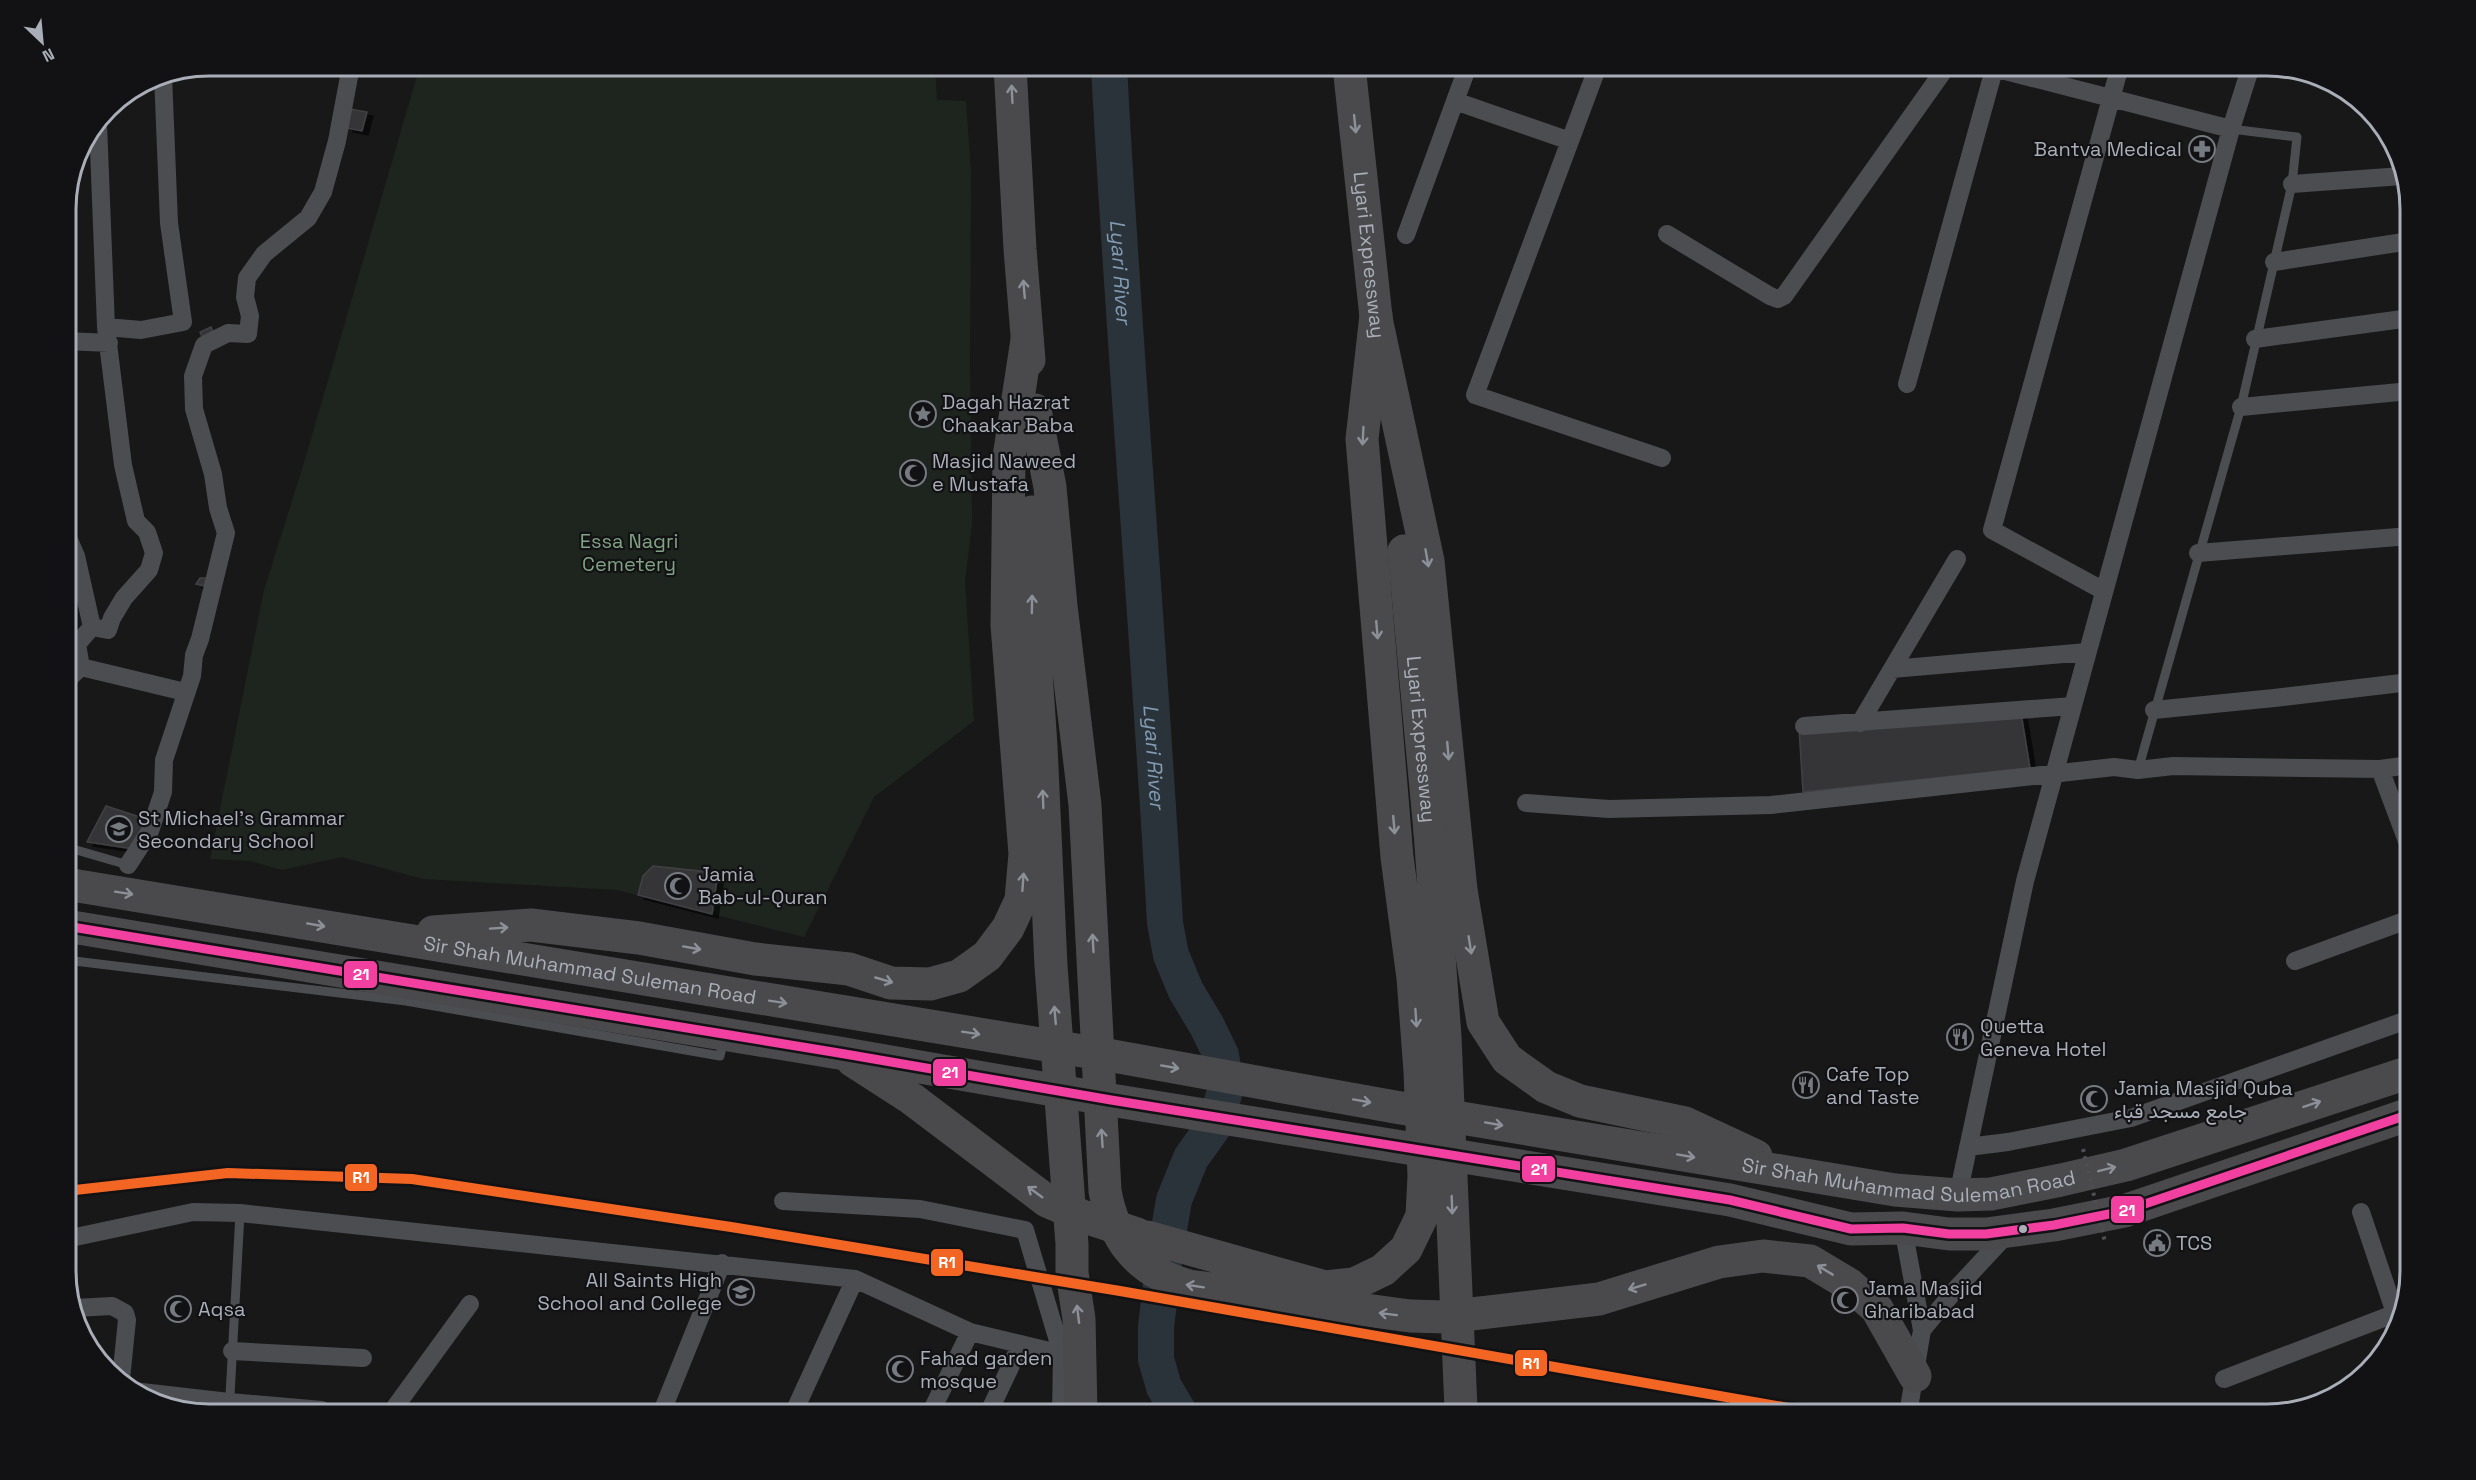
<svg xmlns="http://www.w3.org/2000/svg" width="2476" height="1480" viewBox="0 0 2476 1480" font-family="'Space Grotesk',Vazirmatn,sans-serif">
<defs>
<filter id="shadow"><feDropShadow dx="6" dy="4" stdDeviation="0" flood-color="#0009"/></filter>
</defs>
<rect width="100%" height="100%" fill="#181818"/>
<path fill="#1e251f" d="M 420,66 L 935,66 L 937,100 L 966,101 L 971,172 L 970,364 L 972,524 L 965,582 L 974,721 L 874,797 L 804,937 L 617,890 L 423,879 L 342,857 L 282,870 L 250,861 L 210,859 L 264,590 L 303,466 Z"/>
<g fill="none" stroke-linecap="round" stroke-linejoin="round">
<path stroke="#2b333a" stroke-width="36" id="s1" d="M 1109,66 C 1124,352 1149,637 1165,923 L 1171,955 L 1186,991 L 1207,1026 L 1221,1055 L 1226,1087 L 1216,1123 L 1191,1158 L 1174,1200 L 1165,1253 L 1156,1327 L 1156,1359 L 1164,1387 L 1180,1414"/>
</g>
<path fill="#363637" stroke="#404144" stroke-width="1.5" filter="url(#shadow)" d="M 350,109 L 367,112 L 362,131 L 347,128 Z
M 211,327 L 215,336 L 204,340 L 200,332 Z
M 200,578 L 207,578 L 205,586 L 196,584 Z
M 2021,713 L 2030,768 L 1803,792 L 1799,728 Z
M 106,806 L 149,820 L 133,849 L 87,842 Z
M 653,866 L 718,873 L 712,914 L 638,895 L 643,876 Z"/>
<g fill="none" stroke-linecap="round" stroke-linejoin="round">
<path stroke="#4c4d51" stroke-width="9" d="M 2138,770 L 2241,407 L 2292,184 L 2297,137 L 2231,129
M 66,847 L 128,865
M 66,960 L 406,1001 L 720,1056 L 724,1039
M 229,1414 L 240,1213"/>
<path stroke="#4c4d51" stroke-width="18" d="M 1468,66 L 1455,101 L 1570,141 L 1598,66
M 1986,66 L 2231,129
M 98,124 L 106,327
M 1570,141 L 1475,395 L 1662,458
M 2292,184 L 2402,176
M 1667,234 L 1770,296 L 1778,299 L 1784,296 L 1947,66
M 1406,235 L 1455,101
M 2274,262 L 2410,241
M 2255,339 L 2410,318
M 66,341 L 109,343
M 1907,384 L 1995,66
M 2241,407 L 2410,391
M 66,533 L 76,556 L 92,627
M 2198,553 L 2410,536
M 2104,591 L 1992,530 L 2120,66
M 92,627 L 108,630 L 112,618 L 124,598 L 149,570 L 154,553 L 147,532 L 136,521 L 123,465 L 106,327 L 141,330 L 183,322 L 169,223 L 163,75
M 81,667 L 77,644 L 92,627
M 1892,669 L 2087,652
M 66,681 L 81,667 L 185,692
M 2154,710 L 2274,698 L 2410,682
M 1860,723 L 1957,559
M 1804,726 L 2073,706
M 2380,769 L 2410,849
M 1526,803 L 1609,809 L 1771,805 L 2114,767 L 2138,770 L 2173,766 L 2380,769 L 2410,765
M 128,865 L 150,831 L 163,792 L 164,760 L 192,676 L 194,655 L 200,639 L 226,533 L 218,508 L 213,474 L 194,409 L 193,376 L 204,345 L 228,333 L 248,334 L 250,316 L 245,297 L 247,278 L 264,254 L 308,218 L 323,192 L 337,141 L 351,66
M 2295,961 L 2410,919
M 1968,1147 L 2008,1142 L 2131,1118 L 2410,1019
M 1958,1195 L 2025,881 L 2231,129 L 2251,66
M 783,1201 L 920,1209 L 1025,1230 L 1062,1354 L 1061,1414
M 2361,1212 L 2395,1313 L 2395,1323
M 1903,1228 L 1922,1330
M 66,1239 L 193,1212 L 240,1213 L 855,1279 L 970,1332 L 1062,1354
M 75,1308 L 112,1306 L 125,1313 L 127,1320 L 121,1379
M 232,1351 L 363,1358
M 2224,1379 L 2399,1312
M 133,1391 L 229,1402 L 322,1410
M 390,1414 L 470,1304
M 661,1414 L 722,1263
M 793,1414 L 855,1279
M 930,1414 L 970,1332
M 988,1414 L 1021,1344
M 1908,1414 L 1922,1330 L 1956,1289 L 2009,1232"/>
<g stroke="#4a4a4d" stroke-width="33">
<path d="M 1010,66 L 1020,249 L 1029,360"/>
<path id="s2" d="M 1349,66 L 1379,345"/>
<path d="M 1377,323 L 1428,561 L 1461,890 L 1483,1022 L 1507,1059 L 1546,1087 L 1580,1101 L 1685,1123 L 1756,1156"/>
<path id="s3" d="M 1404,551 L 1430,832"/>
<path id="s4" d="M 66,884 L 1113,1056 L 1395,1107 L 1895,1190 L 1958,1195 L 1991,1194 L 2061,1180 L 2126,1165 L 2410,1072"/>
<path d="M 66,926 L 839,1053 L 1111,1100 L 1730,1200 L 1851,1229 L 1903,1228 L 1949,1234 L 1986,1234 L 2054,1225 L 2124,1211 L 2410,1114"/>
<path d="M 433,932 L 531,925 L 639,938 L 755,959 L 849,969 L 891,983 L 930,984 L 959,976 L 987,956 L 1008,928 L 1021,900 L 1025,854 L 1007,625 L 1009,457 L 1027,340"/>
<path d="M 853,1061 L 912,1099 L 1047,1201 L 1082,1216 L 1137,1234"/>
<path d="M 1446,1317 L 1599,1299 L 1719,1262 L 1763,1256 L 1810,1261 L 1850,1285 L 1877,1309 L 1915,1376"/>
</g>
<path stroke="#4e4f53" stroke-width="4" stroke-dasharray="3 4.5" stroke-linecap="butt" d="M 2083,1149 L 2105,1242"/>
<path stroke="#4a4a4d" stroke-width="33" d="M 1035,410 L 1050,487 L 1061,606 L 1085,805 L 1105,1191 C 1114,1241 1139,1272 1189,1286 L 1410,1316 L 1446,1317
M 1032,512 L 1032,614 L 1041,746 L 1051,966 L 1072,1244 L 1072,1273 L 1079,1319 L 1081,1414
M 1430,832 L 1445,1037 L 1461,1409
M 1147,1237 L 1325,1287 L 1354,1284 L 1383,1270 L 1406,1249 L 1422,1216 L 1424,1176 L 1420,1071 L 1413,978 L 1397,857 L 1362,439 L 1376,315"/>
<defs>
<path id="bus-1" d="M 66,926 L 839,1053 L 1111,1100 L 1730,1200 L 1851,1229 L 1903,1228 L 1949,1234 L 1986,1234 L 2054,1225 L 2124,1211 L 2410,1114"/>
</defs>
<use href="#bus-1" stroke="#121214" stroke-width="14"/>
<use href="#bus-1" stroke="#f240a1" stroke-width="9"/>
<defs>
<path id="rail-1" d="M 66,1191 L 228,1173 L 412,1179 L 731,1227 L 1120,1291 L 1823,1414"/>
</defs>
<use href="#rail-1" stroke="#121214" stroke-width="15"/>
<use href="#rail-1" stroke="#f26522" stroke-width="10"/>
</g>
<defs><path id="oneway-shaft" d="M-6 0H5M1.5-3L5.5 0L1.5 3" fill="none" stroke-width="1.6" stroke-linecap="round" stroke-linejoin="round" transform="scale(1.5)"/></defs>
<g stroke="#8c9099">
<use href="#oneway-shaft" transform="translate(1012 94) rotate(-93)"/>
<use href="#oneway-shaft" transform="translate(1355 124) rotate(84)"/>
<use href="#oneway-shaft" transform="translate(1024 289) rotate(-95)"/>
<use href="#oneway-shaft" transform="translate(1363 436) rotate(93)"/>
<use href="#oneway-shaft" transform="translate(1427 558) rotate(80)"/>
<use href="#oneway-shaft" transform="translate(1032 604) rotate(-89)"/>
<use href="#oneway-shaft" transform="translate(1377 630) rotate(85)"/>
<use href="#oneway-shaft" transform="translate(1448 751) rotate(85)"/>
<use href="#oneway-shaft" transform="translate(1043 799) rotate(-92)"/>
<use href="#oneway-shaft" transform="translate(1394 825) rotate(85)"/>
<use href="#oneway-shaft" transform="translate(1023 882) rotate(-86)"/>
<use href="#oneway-shaft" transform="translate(124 893) rotate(9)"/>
<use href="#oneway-shaft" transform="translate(316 925) rotate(10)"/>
<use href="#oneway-shaft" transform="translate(499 928) rotate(-4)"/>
<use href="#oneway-shaft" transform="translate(1093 943) rotate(-93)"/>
<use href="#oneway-shaft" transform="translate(1470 945) rotate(81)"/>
<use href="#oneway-shaft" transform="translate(692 948) rotate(10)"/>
<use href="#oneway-shaft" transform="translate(884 980) rotate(16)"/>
<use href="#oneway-shaft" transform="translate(778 1002) rotate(9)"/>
<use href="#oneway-shaft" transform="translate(1055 1015) rotate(-95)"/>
<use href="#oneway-shaft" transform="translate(1416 1018) rotate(86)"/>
<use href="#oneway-shaft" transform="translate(971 1033) rotate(9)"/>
<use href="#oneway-shaft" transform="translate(1170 1067) rotate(10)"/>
<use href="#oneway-shaft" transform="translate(1362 1101) rotate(10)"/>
<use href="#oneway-shaft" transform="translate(2312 1104) rotate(-18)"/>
<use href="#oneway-shaft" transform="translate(1494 1124) rotate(10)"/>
<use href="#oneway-shaft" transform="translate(1102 1138) rotate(-94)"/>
<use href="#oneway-shaft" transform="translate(1686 1156) rotate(10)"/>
<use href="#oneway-shaft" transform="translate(2107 1169) rotate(-14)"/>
<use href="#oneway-shaft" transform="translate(1035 1192) rotate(-144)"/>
<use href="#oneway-shaft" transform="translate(1452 1205) rotate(88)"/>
<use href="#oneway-shaft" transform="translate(1825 1270) rotate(-149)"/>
<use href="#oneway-shaft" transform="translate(1195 1286) rotate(-171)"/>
<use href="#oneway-shaft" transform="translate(1637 1287) rotate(163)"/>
<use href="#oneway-shaft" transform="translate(1078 1314) rotate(-97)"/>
<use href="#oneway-shaft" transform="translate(1388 1314) rotate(-173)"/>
</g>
<defs>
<symbol id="pharmacy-ring" viewBox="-11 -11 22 22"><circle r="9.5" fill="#121214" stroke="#767a81" stroke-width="1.5"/><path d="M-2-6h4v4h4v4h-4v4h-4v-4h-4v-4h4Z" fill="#767a81"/></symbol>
<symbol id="sight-ring" viewBox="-11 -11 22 22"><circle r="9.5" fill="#121214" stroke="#767a81" stroke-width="1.5"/><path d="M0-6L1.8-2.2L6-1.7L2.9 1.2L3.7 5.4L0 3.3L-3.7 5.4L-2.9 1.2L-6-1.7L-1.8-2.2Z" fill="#767a81"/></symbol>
<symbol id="mosque-ring" viewBox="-11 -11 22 22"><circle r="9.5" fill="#121214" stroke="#767a81" stroke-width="1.5"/><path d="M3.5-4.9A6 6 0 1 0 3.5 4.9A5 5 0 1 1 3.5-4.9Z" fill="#767a81"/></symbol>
<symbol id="school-ring" viewBox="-11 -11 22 22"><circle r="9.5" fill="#121214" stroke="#767a81" stroke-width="1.5"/><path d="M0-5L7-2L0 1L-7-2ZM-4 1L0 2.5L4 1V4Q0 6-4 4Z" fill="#767a81"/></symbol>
<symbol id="restaurant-ring" viewBox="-11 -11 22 22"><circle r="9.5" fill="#121214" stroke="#767a81" stroke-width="1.5"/><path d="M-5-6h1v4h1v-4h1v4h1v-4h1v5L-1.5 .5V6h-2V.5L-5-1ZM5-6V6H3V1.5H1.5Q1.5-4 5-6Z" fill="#767a81"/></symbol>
<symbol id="civic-ring" viewBox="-11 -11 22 22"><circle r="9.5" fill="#121214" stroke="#767a81" stroke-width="1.5"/><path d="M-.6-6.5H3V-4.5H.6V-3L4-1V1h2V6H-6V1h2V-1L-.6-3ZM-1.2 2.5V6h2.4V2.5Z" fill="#767a81"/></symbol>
</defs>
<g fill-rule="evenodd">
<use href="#pharmacy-ring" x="2187" y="134" width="30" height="30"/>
<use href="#sight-ring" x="908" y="399" width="30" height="30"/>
<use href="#mosque-ring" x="898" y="458" width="30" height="30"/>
<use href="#school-ring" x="104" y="814" width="30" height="30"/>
<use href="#mosque-ring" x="663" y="871" width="30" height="30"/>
<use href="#restaurant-ring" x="1945" y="1022" width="30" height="30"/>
<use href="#restaurant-ring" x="1791" y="1070" width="30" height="30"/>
<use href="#mosque-ring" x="2079" y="1084" width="30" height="30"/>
<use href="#civic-ring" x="2142" y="1228" width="30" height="30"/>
<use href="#school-ring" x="726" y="1277" width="30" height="30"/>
<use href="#mosque-ring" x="1830" y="1285" width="30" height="30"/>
<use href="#mosque-ring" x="163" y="1294" width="30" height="30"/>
<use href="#mosque-ring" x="885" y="1354" width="30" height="30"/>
</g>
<circle fill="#a9aeb9" stroke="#121214" stroke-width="2" cx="2023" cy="1229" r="5"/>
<g text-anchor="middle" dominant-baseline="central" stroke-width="4.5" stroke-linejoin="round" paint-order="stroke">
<g font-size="20" fill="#a9aeb9" stroke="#121214" text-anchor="start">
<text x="2182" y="149" text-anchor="end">Bantva Medical</text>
<text x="942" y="402">Dagah Hazrat<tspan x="942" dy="23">Chaakar Baba</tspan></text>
<text x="932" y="461">Masjid Naweed<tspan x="932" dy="23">e Mustafa</tspan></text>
<text x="138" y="818">St Michael's Grammar<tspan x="138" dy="23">Secondary School</tspan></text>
<text x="698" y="874">Jamia<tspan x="698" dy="23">Bab-ul-Quran</tspan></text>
<text x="1980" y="1026">Quetta<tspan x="1980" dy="23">Geneva Hotel</tspan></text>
<text x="1826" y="1074">Cafe Top<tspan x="1826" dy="23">and Taste</tspan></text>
<text x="2114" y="1088">Jamia Masjid Quba<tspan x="2114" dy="23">جامع مسجد قباء</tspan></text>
<text x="2176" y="1243">TCS</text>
<text x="722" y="1280" text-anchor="end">All Saints High<tspan x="722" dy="23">School and College</tspan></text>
<text x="1864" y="1288">Jama Masjid<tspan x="1864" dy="23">Gharibabad</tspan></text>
<text x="198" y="1309">Aqsa</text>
<text x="920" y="1358">Fahad garden<tspan x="920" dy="23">mosque</tspan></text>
</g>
<g font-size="20" fill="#a9aeb9" stroke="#121214">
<text stroke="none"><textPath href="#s2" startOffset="190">Lyari Expressway</textPath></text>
<text stroke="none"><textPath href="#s3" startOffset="189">Lyari Expressway</textPath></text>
<text stroke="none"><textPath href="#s4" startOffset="531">Sir Shah Muhammad Suleman Road</textPath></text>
<text stroke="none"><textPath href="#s4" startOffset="1868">Sir Shah Muhammad Suleman Road</textPath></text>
</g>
<g font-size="20" fill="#80a483" stroke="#121214">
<text x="629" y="541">Essa Nagri<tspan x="629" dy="23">Cemetery</tspan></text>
</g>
<g font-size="21" font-style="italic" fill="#809bb3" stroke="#121214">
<text stroke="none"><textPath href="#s1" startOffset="206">Lyari River</textPath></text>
<text stroke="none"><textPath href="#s1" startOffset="692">Lyari River</textPath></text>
</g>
</g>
<path d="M0 0H2476V1480H0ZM209 76H2267A133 133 0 0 1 2400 209V1271A133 133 0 0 1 2267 1404H209A133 133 0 0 1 76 1271V209A133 133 0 0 1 209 76Z" fill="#121214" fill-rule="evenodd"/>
<path fill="none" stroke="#a9aeb9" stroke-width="3" d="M209 76H2267A133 133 0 0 1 2400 209V1271A133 133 0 0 1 2267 1404H209A133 133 0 0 1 76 1271V209A133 133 0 0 1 209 76Z"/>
<g stroke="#121214" stroke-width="2">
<rect x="343" y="960" width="35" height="29" rx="6" fill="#f240a1"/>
<rect x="932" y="1058" width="35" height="29" rx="6" fill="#f240a1"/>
<rect x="1521" y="1155" width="35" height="28" rx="6" fill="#f240a1"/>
<rect x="344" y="1163" width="34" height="29" rx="6" fill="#f26522"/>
<rect x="2110" y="1195" width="35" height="29" rx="6" fill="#f240a1"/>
<rect x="930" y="1248" width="34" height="29" rx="6" fill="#f26522"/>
<rect x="1514" y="1349" width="34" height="28" rx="6" fill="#f26522"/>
</g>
<g font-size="16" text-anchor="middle" font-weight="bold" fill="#fff">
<text x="361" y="980">21</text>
<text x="950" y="1078">21</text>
<text x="1539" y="1175">21</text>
<text x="361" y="1183">R1</text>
<text x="2127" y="1216">21</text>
<text x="947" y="1268">R1</text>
<text x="1531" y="1369">R1</text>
</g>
<g transform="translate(42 42) rotate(154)" stroke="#121214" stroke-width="4.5" paint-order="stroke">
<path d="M0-4.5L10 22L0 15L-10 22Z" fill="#a9aeb9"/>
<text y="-9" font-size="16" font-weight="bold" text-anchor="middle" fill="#a9aeb9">N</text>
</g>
</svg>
